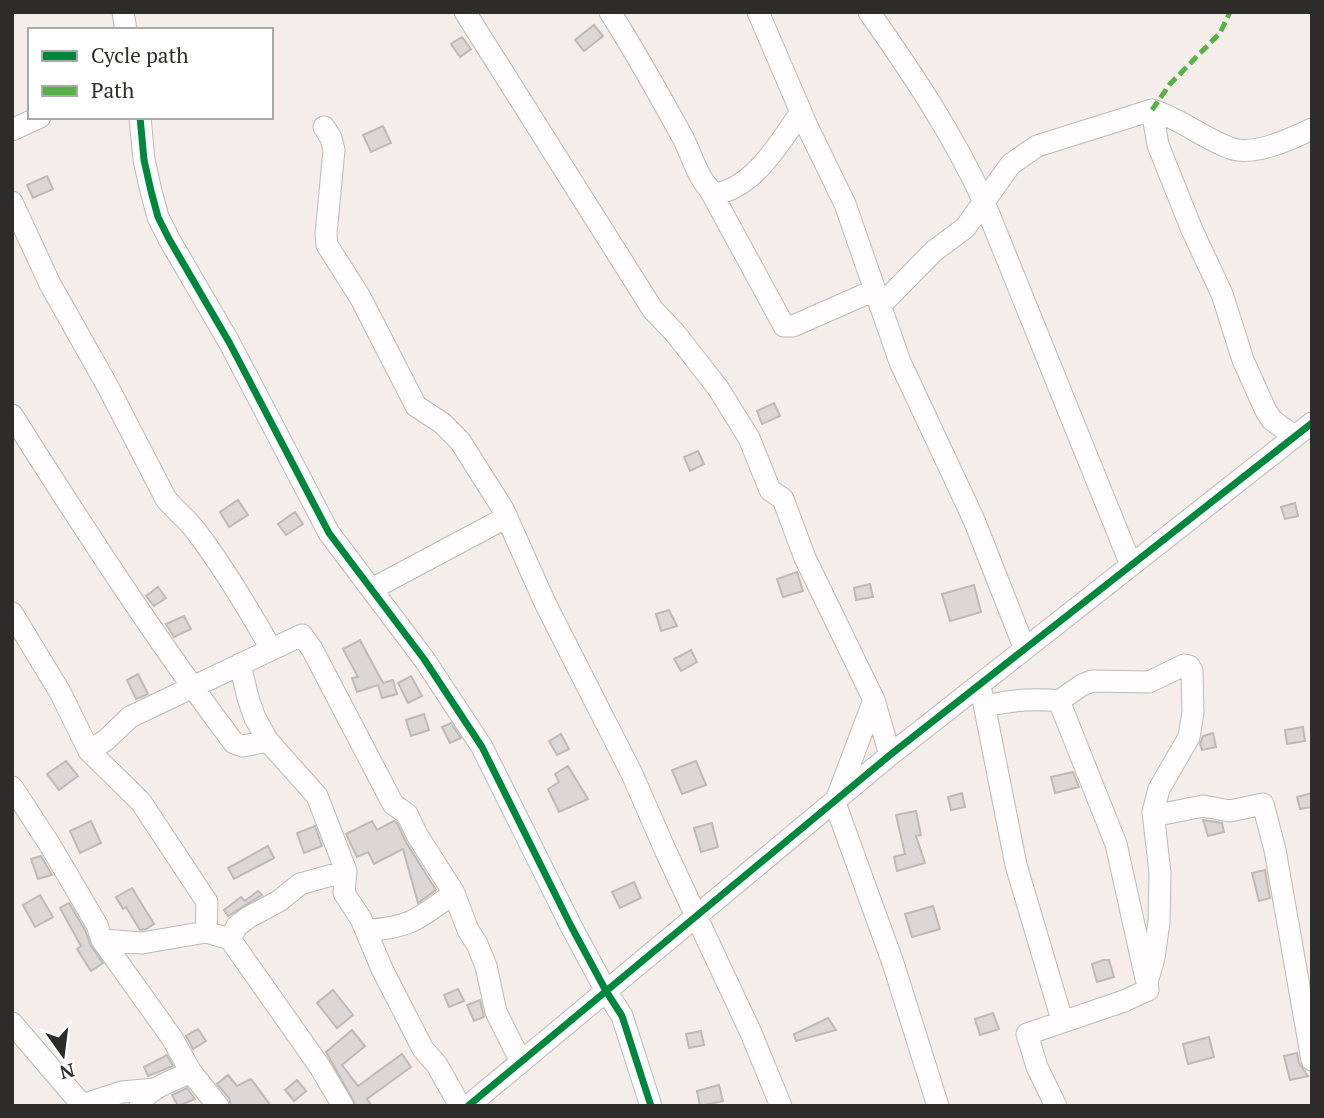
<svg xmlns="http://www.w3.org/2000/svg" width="1324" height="1118" viewBox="0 0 1324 1118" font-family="'PT Serif',serif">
<rect width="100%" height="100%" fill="#f5edea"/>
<path fill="#dcd6d4" stroke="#bfb9b6" stroke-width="2" d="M 594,25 L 603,36 L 584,51 L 575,40 Z
M 462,37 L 471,49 L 460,57 L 451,44 Z
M 383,126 L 391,143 L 371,152 L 363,135 Z
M 47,176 L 53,189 L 33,198 L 27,185 Z
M 774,403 L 780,416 L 762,424 L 757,411 Z
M 698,451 L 704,464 L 690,471 L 684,457 Z
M 238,500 L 248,515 L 229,527 L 220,512 Z
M 1295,503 L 1298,516 L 1285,519 L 1281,507 Z
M 295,512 L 303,524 L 286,535 L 278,524 Z
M 797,572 L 803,591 L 783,597 L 777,579 Z
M 870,584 L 873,597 L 856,600 L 854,588 Z
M 974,585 L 981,612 L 950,621 L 942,594 Z
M 158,587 L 166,598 L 154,606 L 146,596 Z
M 669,610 L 677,626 L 661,631 L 656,614 Z
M 184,616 L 191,629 L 174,637 L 166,624 Z
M 360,640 L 383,683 L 393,680 L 397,694 L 382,698 L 378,685 L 357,692 L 352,678 L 358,677 L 343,649 Z
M 691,650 L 697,662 L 681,671 L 674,659 Z
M 138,674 L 148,694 L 136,699 L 127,680 Z
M 411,676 L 422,696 L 408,703 L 398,683 Z
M 424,714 L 429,730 L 411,736 L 406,720 Z
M 451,723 L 461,738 L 450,743 L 442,727 Z
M 1303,727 L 1305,741 L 1287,744 L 1285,730 Z
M 1213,733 L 1216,747 L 1202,750 L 1200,744 L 1203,736 Z
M 561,734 L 569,749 L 557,755 L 549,741 Z
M 66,761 L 78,776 L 59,790 L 47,774 Z
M 696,761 L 706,785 L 682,794 L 672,770 Z
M 568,766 L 588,799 L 559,812 L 548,789 L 559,782 L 555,774 Z
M 1073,772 L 1079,787 L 1055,793 L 1051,777 Z
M 962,793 L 965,807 L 951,810 L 948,797 Z
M 1312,793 L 1312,807 L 1300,809 L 1297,797 Z
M 916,811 L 921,835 L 916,836 L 925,863 L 897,871 L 894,857 L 905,854 L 896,815 Z
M 1203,820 L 1222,823 L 1224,832 L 1208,836 Z
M 91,821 L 101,843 L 80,853 L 70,831 Z
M 372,821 L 377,830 L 394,821 L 397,823 L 406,842 L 436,890 L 418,903 L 403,849 L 374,864 L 368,852 L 357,857 L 346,834 Z
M 712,823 L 718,847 L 701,852 L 694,828 Z
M 315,826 L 322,846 L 304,853 L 297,833 Z
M 268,846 L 274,858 L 234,879 L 228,868 Z
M 41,856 L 52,875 L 38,879 L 31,859 Z
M 1265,870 L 1270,898 L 1259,901 L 1252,873 Z
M 634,882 L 641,898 L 620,908 L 612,892 Z
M 132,888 L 154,924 L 146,929 L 140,930 L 126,907 L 123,909 L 116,897 Z
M 258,891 L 262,895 L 228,916 L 224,910 L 241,897 L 245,901 Z
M 40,895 L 53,917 L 35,927 L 23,905 Z
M 69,903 L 85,930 L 91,946 L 103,963 L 91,971 L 77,949 L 81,946 L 60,908 Z
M 933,906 L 940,929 L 912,937 L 905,914 Z
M 1103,960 L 1109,960 L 1114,977 L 1097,982 L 1092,964 Z
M 458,989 L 464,1001 L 449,1007 L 444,995 Z
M 333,990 L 353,1015 L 337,1028 L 317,1003 Z
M 480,1000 L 484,1017 L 474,1021 L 467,1005 Z
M 993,1013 L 999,1029 L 980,1035 L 975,1019 Z
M 828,1018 L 836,1030 L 796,1041 L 794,1034 Z
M 198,1029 L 206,1041 L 193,1049 L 186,1036 Z
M 352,1030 L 365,1046 L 342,1065 L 358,1086 L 402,1054 L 411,1067 L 367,1099 L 372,1106 L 356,1106 L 326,1052 Z
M 701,1031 L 704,1045 L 689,1048 L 686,1034 Z
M 1209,1037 L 1214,1057 L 1188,1064 L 1183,1044 Z
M 1297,1053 L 1299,1063 L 1308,1076 L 1290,1080 L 1284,1056 Z
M 167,1055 L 173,1066 L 148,1076 L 144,1067 Z
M 228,1075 L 237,1086 L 251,1079 L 271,1106 L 231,1106 L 229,1098 L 217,1084 Z
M 297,1080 L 306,1091 L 294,1101 L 285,1090 Z
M 719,1085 L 723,1101 L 700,1106 L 697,1091 Z
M 187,1088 L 195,1099 L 178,1106 L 172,1095 Z"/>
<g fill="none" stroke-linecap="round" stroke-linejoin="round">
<defs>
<path id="minor" d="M 123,12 L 126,30
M 465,12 L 653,310 L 675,333 L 718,388 L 749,438 L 770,490 L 783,499 L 805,558 L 874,700 L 890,755
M 610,12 C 636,53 660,96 683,138 C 693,157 698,181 715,194 C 754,188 780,142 801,112
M 758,12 L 807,126 L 845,204 L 900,362 L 974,520 L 1024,647
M 869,12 C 912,73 953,134 984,202 L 1131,565
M 1152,110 L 1158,145 L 1192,230 L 1222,294 L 1243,360 L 1266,411 L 1272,420 L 1294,436
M 140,117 L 144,160 L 151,191 L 158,217 L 169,239 L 229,342 L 329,533 L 424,659 L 482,747 L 571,926 L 606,991 L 622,1016 L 651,1106
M 324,127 L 331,138 L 334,150 L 326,234 L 327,245 L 360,297 L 416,406 L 442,423 L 460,441 L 503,509 L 546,605 L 632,774 L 667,854 L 751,1033 L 781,1106
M 12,130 L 40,117
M 710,190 L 784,326 L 793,326 L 875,290
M 12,202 L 50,284 L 107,385 L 166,499 C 175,510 187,519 196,531 C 224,568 248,608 271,649
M 880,306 L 934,251 L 965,228 L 1011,164 L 1037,146 L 1152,110 C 1180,118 1202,138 1230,148 C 1253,157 1291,139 1312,129
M 12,415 C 83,527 154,637 234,743 L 243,746 L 268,741
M 372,589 L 507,517
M 12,613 L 60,692 L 89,751 L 141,802 L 207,902 L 206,932 L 230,939 L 320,1067 L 343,1106
M 240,664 L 248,698 L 255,718 L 268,741 L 317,796 L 346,871 L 344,893 L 361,919 L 382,969 L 423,1049 L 437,1065 L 460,1106
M 982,694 L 1016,865 L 1062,1020
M 874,700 L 835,803 L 893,963 L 938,1106
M 1059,701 L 1116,844 L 1146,979
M 986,706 C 1011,700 1034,698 1059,701 L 1082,685 L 1092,681 L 1149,682 L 1184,665 L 1189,666 L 1192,671 L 1193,712 L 1189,737 L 1159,789 L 1153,812 L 1160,873 L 1159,922 L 1154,958 L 1147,982 L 1148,990 L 1124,1001 L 1027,1034 L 1037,1067 L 1056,1106
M 89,751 L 106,740 L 130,717 L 302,635 L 312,649 L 393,804 L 407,814 L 417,835 L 454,893 L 468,930 L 477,944 L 486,966 L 496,1012 L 521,1062
M 12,787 L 50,845 L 97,925 L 102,940 L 172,1038 L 191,1072 L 218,1106
M 1153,812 L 1163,814 L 1203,806 L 1230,811 L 1263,804 L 1275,850 L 1312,1060
M 366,930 C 409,929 421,917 454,893
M 230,939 L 237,926 L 249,917 L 279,901 L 300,884 L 346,871
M 102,940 L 142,943 L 206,932
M 12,1023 L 83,1106
M 79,1106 L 122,1092 L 155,1089
M 140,1106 C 146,1088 175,1080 191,1072
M 468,1106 L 890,755 L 1312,423"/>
</defs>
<use href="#minor" stroke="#bdb8b6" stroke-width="23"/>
<use href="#minor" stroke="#fefcfc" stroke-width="21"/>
<path stroke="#56b245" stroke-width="5" stroke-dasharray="10 5" stroke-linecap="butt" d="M 1152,110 L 1170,84 L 1220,33 L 1230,12"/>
<defs>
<path id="cycleway" d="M 140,117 L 144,160 L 151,191 L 158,217 L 169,239 L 229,342 L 329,533 L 424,659 L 482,747 L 571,926 L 606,991 L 622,1016 L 651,1106
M 468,1106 L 890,755 L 1312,423"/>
</defs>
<use href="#cycleway" stroke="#fff" stroke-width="11"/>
<use href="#cycleway" stroke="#00873e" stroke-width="7"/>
</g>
<rect width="1324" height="1118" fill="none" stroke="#2f2b28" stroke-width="28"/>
<rect x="28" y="28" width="245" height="91" fill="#ffffff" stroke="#acaaa9" stroke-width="2"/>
<rect x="42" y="51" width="35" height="10" fill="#00873e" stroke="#acaaa9" stroke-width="2"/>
<text x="91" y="63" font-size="21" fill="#2f2b28">Cycle path</text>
<rect x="42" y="86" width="35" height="10" fill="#56b245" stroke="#acaaa9" stroke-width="2"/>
<text x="91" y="98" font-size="21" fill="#2f2b28">Path</text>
<g transform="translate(63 1055) rotate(166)" stroke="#ffffff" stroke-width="5" paint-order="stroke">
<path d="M0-5L12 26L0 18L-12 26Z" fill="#2f2b28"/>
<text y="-10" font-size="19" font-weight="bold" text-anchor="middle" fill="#2f2b28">N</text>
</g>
</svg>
